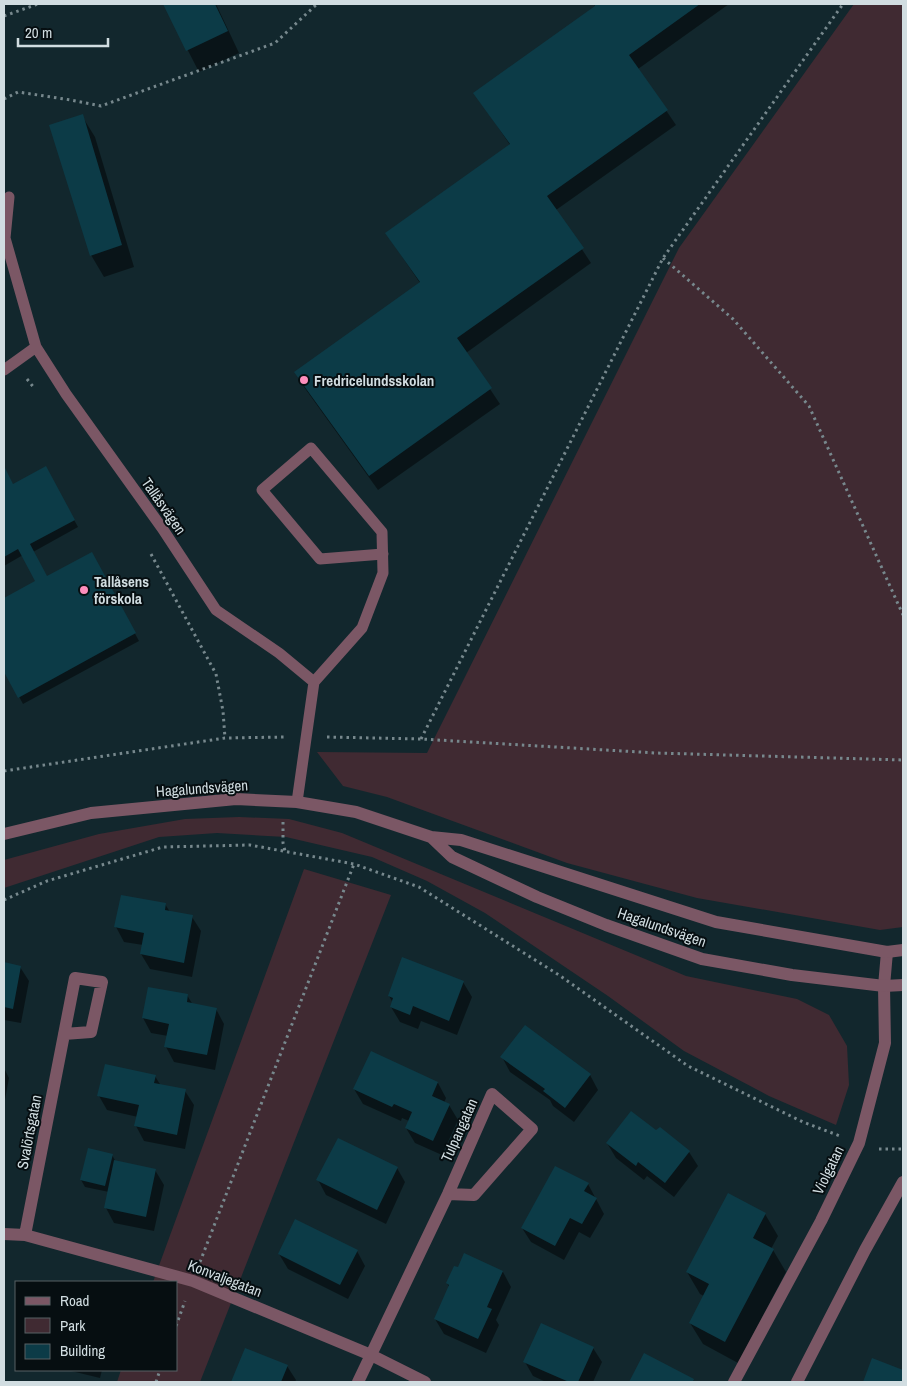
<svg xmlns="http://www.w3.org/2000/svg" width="907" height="1386" viewBox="0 0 907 1386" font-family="'Archivo Narrow',sans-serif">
<rect width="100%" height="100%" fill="#12272d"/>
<path fill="#402a32" d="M 854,4 L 903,4 L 903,927 L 880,930 L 697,898 L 567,863 L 387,797 L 343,786 L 317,752 L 427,753 L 679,248 Z
M 239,817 L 289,819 L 342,833 L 686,976 L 797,999 L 829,1015 L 847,1046 L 849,1085 L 836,1125 L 769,1096 L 684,1051 L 608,996 L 485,913 L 427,881 L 372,857 L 286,837 L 217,833 L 159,837 L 4,888 L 4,860 L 99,834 L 185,819 Z
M 304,869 L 391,895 L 200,1382 L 117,1382 L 121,1370 L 176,1370 L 176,1282 L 153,1282 Z"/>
<path fill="#0007" d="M 164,4 L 216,4 L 239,53 L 199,72 Z
M 593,4 L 729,4 L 638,69 L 676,125 L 556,210 L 591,263 L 466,353 L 500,404 L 378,490 L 304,387 L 296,372 L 420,283 L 386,233 L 510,145 L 475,93 L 596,7 Z
M 82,116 L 95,137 L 134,267 L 104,277 L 91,255 Z
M 45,467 L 78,527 L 33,552 L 47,578 L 92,554 L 139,641 L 23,704 L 4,669 L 4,600 L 37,581 L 23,555 L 4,566 L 4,468 L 13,485 Z
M 165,904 L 170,912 L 192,917 L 201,931 L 192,977 L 150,969 L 141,954 L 143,945 L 124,942 L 116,927 Z
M 4,964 L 20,967 L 29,981 L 21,1023 L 4,1020 Z
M 463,982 L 472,997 L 457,1035 L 421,1021 L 418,1029 L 400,1022 L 391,1007 L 393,1003 L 389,996 Z
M 187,995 L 193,1005 L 216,1009 L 224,1024 L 215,1070 L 174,1062 L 166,1047 L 168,1036 L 151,1033 L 143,1018 Z
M 502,1057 L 590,1075 L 598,1090 L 574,1122 L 553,1106 L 550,1100 L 510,1072 Z
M 4,1068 L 9,1078 L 4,1105 Z
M 155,1076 L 161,1086 L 185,1091 L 194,1105 L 185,1149 L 144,1141 L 136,1126 L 138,1117 L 107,1110 L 99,1096 Z
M 438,1083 L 446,1098 L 444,1103 L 449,1105 L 458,1120 L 442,1155 L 415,1143 L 406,1128 L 409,1121 L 402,1118 L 401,1121 L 363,1104 L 354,1089 Z
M 657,1132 L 689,1152 L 698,1166 L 674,1197 L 647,1176 L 644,1180 L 616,1158 L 607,1143 Z
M 112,1155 L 116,1162 L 155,1170 L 164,1185 L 154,1231 L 114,1223 L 106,1208 L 109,1192 L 85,1187 L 81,1180 Z
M 397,1168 L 405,1182 L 386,1224 L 326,1195 L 318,1180 Z
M 588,1184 L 604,1214 L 590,1238 L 579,1232 L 564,1260 L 531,1242 L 522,1228 Z
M 729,1195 L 765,1214 L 778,1236 L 771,1249 L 773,1250 L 786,1272 L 738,1363 L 703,1344 L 690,1323 L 704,1296 L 700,1294 L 687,1272 Z
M 357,1251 L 365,1266 L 348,1299 L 288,1269 L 279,1254 Z
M 465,1255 L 503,1272 L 511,1287 L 496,1320 L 499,1325 L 486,1353 L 444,1334 L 435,1319 L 449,1287 L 447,1283 L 458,1269 Z
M 593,1348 L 602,1362 L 593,1382 L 546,1382 L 533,1376 L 525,1362 Z
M 245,1349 L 287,1366 L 296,1380 L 295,1382 L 233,1382 Z
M 645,1355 L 693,1380 L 695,1382 L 630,1382 Z
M 67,1370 L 102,1370 L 100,1378 Z"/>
<path fill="#0c3b47" d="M 163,4 L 215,4 L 228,31 L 186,51 Z
M 594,4 L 700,4 L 629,55 L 668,110 L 547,196 L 584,248 L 457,338 L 492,388 L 369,476 L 294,372 L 420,282 L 385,233 L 510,144 L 473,93 L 595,6 Z
M 83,114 L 122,245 L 90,256 L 49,125 Z
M 4,466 L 13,484 L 46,466 L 75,520 L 30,544 L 47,576 L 92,552 L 136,633 L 18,698 L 4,672 L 4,598 L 35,581 L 18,549 L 4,557 Z
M 121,895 L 166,903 L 165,910 L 193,915 L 184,963 L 140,954 L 144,933 L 114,927 Z
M 402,957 L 464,981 L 449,1021 L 413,1006 L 410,1015 L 390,1007 L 393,998 L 388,996 Z
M 4,962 L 21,966 L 13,1009 L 4,1007 Z
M 148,987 L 188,994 L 187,1002 L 217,1008 L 207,1055 L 164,1047 L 169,1024 L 142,1018 Z
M 525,1025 L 591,1074 L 565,1108 L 543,1091 L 545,1089 L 500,1057 Z
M 371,1051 L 438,1082 L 432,1096 L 450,1104 L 433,1141 L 405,1128 L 412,1112 L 394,1104 L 392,1107 L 353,1089 Z
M 105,1064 L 156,1075 L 154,1083 L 186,1089 L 177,1135 L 134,1126 L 139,1105 L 97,1096 Z
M 631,1111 L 656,1130 L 660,1127 L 690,1151 L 665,1183 L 638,1162 L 636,1166 L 606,1143 Z
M 338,1138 L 398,1167 L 377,1210 L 316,1180 Z
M 88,1148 L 113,1154 L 105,1186 L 80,1180 Z
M 114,1160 L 156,1169 L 146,1217 L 104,1208 Z
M 555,1166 L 589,1183 L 584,1191 L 597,1198 L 582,1224 L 570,1218 L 555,1246 L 521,1228 Z
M 728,1193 L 766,1213 L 753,1238 L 774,1249 L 725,1342 L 689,1323 L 709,1284 L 686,1272 Z
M 295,1219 L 358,1250 L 340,1285 L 278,1254 Z
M 464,1253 L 503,1271 L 487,1307 L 492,1309 L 478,1339 L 434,1319 L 449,1285 L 446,1283 L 454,1266 L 458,1267 Z
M 541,1323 L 594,1347 L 578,1382 L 569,1382 L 523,1362 Z
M 245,1348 L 288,1365 L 281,1382 L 231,1382 Z
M 644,1353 L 694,1379 L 693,1382 L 629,1382 Z
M 872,1358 L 903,1370 L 903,1382 L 863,1382 Z"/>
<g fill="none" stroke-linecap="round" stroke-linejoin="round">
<path stroke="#77888d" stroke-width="3" stroke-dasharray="2.5 4" stroke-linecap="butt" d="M 4,16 L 38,4
M 4,99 L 18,92 L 71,100 L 101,106 L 275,43 L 317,4
M 663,258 L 733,319 L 809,406 L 903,615
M 27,379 L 35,389
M 151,554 L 216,674 L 223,711 L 225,738
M 327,737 L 421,739 L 656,753 L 903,760
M 421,739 L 663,258 L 843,4
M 4,771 L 225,738 L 286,737
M 283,822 L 283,843 L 285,851
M 4,900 L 47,881 L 163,847 L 250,845 L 354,864 L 419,887 L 559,975 L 688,1066 L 803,1122 L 840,1136
M 879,1149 L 903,1149
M 200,1262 L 354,864
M 176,1326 L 185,1301
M 156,1382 L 160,1370"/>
<path stroke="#7b5765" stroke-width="11" d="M 9,197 L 5,238 L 36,347 L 66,394 L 162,528 L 216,610 L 279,653 L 314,682 L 297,802
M 4,370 L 36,347
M 314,682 L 362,628 L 383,573 L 382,532 L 311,448 L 262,490 L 320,559 L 383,554"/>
<path stroke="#7b5765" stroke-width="12" d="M 4,1234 L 25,1235 L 193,1281 L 371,1355 L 425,1382
M 25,1235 L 75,978 L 102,982 L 91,1032 L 64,1034
M 358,1382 L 448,1194 L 492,1094 L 532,1129 L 474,1195 L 448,1194
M 734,1382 L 821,1221 L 859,1143 L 885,1043 L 884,986 L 887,952
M 797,1382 L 865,1250 L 903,1182"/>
<path stroke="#7b5765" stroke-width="12" d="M 4,834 L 91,813 L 236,799 L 297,802 L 356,812 L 431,837 L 461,840 L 716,922 L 887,952 L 903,950
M 431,837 L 452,857 L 537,897 L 606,925 L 702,959 L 792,975 L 884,986 L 903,985"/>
</g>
<g fill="#fe8ebc" stroke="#060e11" stroke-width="2">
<circle cx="304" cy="380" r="5"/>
<circle cx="84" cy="590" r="5"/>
</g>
<g text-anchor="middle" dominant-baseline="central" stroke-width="4" stroke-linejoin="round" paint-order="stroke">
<g font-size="15" font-weight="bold" fill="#d1dde1" stroke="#060e11" text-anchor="start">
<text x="314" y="380">Fredricelundsskolan</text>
<text x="94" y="581">Tallåsens<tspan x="94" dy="17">förskola</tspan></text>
</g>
<g font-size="15" fill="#d1dde1" stroke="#060e11">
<text transform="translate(164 506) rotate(55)">Tallåsvägen</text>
<text transform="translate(202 788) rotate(-4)">Hagalundsvägen</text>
<text transform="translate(662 927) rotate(19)">Hagalundsvägen</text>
<text transform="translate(459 1130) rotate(-66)">Tulpangatan</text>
<text transform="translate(29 1132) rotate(-79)">Svalörtsgatan</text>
<text transform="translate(828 1170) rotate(-64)">Violgatan</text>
<text transform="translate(225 1278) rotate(21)">Konvaljegatan</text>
</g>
</g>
<rect width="907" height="1386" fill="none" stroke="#d1dde1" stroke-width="10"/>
<rect x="15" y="1281" width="162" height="90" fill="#060e11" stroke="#576164"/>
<rect x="25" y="1297" width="25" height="8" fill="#7b5765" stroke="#576164"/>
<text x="60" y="1306" font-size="15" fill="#d1dde1">Road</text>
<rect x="25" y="1318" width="25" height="15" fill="#402a32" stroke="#576164"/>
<text x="60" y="1331" font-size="15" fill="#d1dde1">Park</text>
<rect x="25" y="1344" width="25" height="15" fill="#0c3b47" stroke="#576164"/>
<text x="60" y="1356" font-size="15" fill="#d1dde1">Building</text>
<path d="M18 38v8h90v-8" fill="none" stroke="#d1dde1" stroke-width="2.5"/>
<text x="25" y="38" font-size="15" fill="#d1dde1" stroke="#060e11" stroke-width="4" paint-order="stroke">20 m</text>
</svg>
